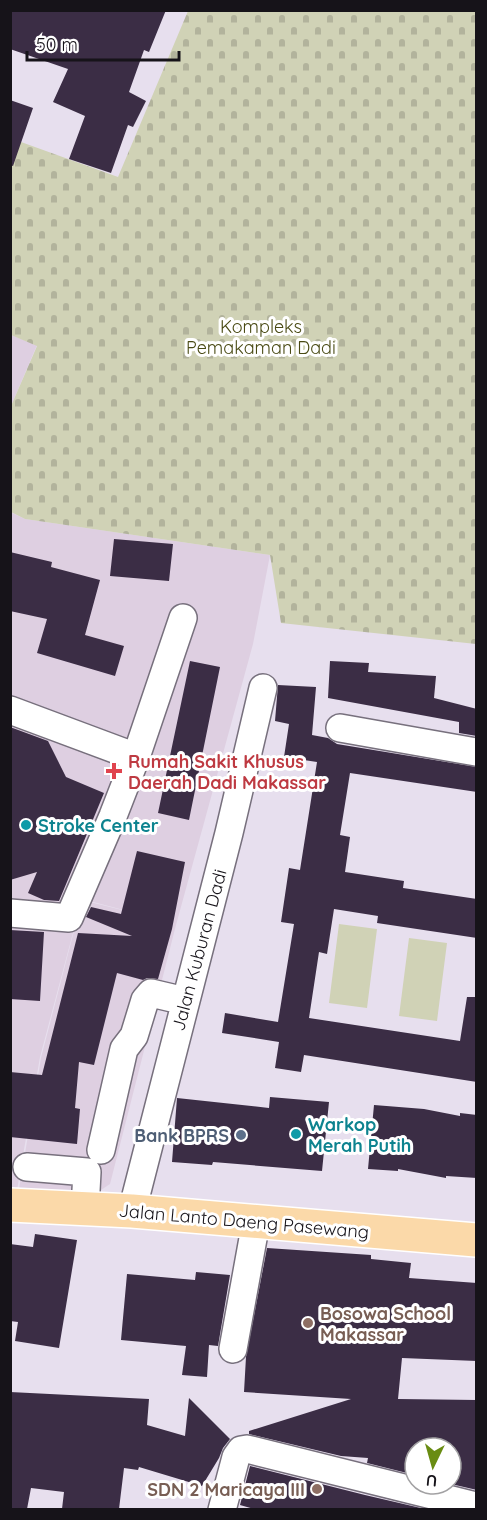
<svg xmlns="http://www.w3.org/2000/svg" width="487" height="1520" viewBox="0 0 487 1520" font-family="Quicksand,sans-serif">
<defs>
<pattern id="cemetery-stones" width="16" height="16" patternUnits="userSpaceOnUse" patternTransform="scale(1.5)"><rect width="16" height="16" fill="#d0d2b6"/><path d="M2 7V4a2 2 0 0 1 4 0v3zM10 15v-3a2 2 0 0 1 4 0v3z" fill="#b2b39c"/></pattern>
</defs>
<rect width="100%" height="100%" fill="#e7dfee"/>
<path fill="#decfe1" d="M 11,335 L 37,345 L 11,406 Z
M 10,512 L 25,519 L 270,555 L 253,644 L 176,925 L 110,1184 L 98,1192 L 19,1189 L 41,1058 L 82,900 L 150,917 L 82,899 L 40,1057 L 17,1190 L 11,1189 Z"/>
<path fill="url(#cemetery-stones)" d="M 188,11 L 476,11 L 476,644 L 281,623 L 270,555 L 25,519 L 11,512 L 11,406 L 37,346 L 11,335 L 10,138 L 118,177 Z"/>
<path fill="#d0d2b6" d="M 339,924 L 377,929 L 367,1008 L 329,1003 Z
M 409,938 L 447,943 L 437,1021 L 399,1016 Z"/>
<path fill="#3b2d45" d="M 10,10 L 166,10 L 149,52 L 144,50 L 129,92 L 146,101 L 133,127 L 128,125 L 111,173 L 69,159 L 85,116 L 53,102 L 68,69 L 10,49 Z
M 10,100 L 33,108 L 13,166 L 10,165 Z
M 114,539 L 173,544 L 169,581 L 110,576 Z
M 10,552 L 52,562 L 51,567 L 100,580 L 85,635 L 124,646 L 115,676 L 37,653 L 47,619 L 10,611 Z
M 190,661 L 220,667 L 189,820 L 158,813 Z
M 330,661 L 369,663 L 368,672 L 436,676 L 434,698 L 477,709 L 477,736 L 459,733 L 459,722 L 328,698 Z
M 278,685 L 316,687 L 312,735 L 328,738 L 337,744 L 477,767 L 477,792 L 350,773 L 340,835 L 350,837 L 345,872 L 404,881 L 403,888 L 477,899 L 477,938 L 377,923 L 378,916 L 334,909 L 327,954 L 319,952 L 309,1018 L 460,1041 L 467,997 L 477,997 L 477,1082 L 304,1055 L 301,1072 L 275,1068 L 279,1042 L 222,1033 L 225,1013 L 278,1022 L 294,924 L 281,922 L 289,868 L 300,870 L 317,762 L 284,757 L 289,724 L 275,721 Z
M 10,727 L 48,741 L 66,777 L 104,793 L 59,901 L 44,900 L 28,893 L 37,872 L 10,880 Z
M 137,851 L 185,862 L 172,929 L 158,979 L 147,978 L 143,980 L 117,973 L 94,1065 L 79,1062 L 75,1108 L 80,1109 L 77,1144 L 10,1137 L 10,1072 L 42,1075 L 78,933 L 132,936 L 86,917 L 91,907 L 121,914 Z
M 10,930 L 44,932 L 40,1001 L 10,999 Z
M 270,1097 L 329,1102 L 322,1171 L 213,1162 L 212,1165 L 172,1162 L 177,1098 L 269,1108 Z
M 374,1105 L 424,1109 L 460,1116 L 460,1113 L 477,1115 L 477,1178 L 446,1176 L 446,1178 L 398,1169 L 398,1171 L 368,1169 Z
M 35,1234 L 77,1240 L 59,1348 L 15,1341 L 18,1322 L 10,1321 L 10,1244 L 33,1247 Z
M 267,1248 L 371,1255 L 371,1259 L 411,1263 L 409,1278 L 477,1283 L 477,1361 L 402,1358 L 398,1399 L 477,1400 L 477,1490 L 451,1484 L 451,1448 L 415,1448 L 415,1475 L 367,1463 L 368,1458 L 341,1456 L 249,1434 L 249,1431 L 351,1399 L 244,1392 L 246,1357 Z
M 196,1272 L 230,1275 L 218,1346 L 209,1345 L 207,1377 L 182,1375 L 186,1346 L 121,1340 L 127,1274 L 195,1280 Z
M 10,1392 L 149,1399 L 147,1425 L 185,1436 L 189,1398 L 230,1439 L 223,1448 L 219,1458 L 202,1486 L 139,1467 L 138,1470 L 124,1468 L 119,1509 L 62,1509 L 64,1492 L 31,1488 L 27,1509 L 10,1509 Z
M 250,1466 L 365,1495 L 425,1509 L 254,1509 L 240,1505 Z"/>
<g fill="none" stroke-linecap="round" stroke-linejoin="round">
<defs>
<path id="minor" d="M 10,710 L 136,757
M 340,728 L 476,752
M 10,913 L 69,918 L 113,816 L 136,757 L 183,618
M 101,1150 L 124,1049 L 134,1036 L 145,1000 L 151,993 L 185,1001
M 27,1167 L 87,1172 L 85,1209
M 132,1211 L 229,833 L 263,688
M 233,1349 L 256,1222
M 222,1510 L 236,1457 L 241,1450 L 247,1449 L 476,1506"/>
<path id="major" d="M 10,1205 L 132,1211 L 476,1240"/>
</defs>
<use href="#minor" stroke="#77707d" stroke-width="30"/>
<use href="#major" stroke="#fff" stroke-width="36"/>
<use href="#minor" stroke="#fff" stroke-width="27"/>
<use href="#major" stroke="#fbd9a9" stroke-width="33"/>
</g>
<path fill="#e0444e" stroke="#fff" stroke-width="2" d="M111 762h6v6h6v6h-6v6h-6v-6h-6v-6h6z"/>
<g fill="#0f9aa8" stroke="#fff" stroke-width="2">
<circle cx="26" cy="825" r="6"/>
<circle cx="296" cy="1134" r="6"/>
</g>
<circle fill="#5c6f8a" stroke="#fff" stroke-width="2" cx="241" cy="1135" r="6"/>
<g fill="#8d6e63" stroke="#fff" stroke-width="2">
<circle cx="308" cy="1323" r="6"/>
<circle cx="317" cy="1489" r="6"/>
</g>
<g text-anchor="middle" dominant-baseline="central" stroke-width="6" stroke-linejoin="round" paint-order="stroke">
<g font-size="18" fill="#494a13" stroke="#fff">
<text x="261" y="326">Kompleks<tspan x="261" dy="21">Pemakaman Dadi</tspan></text>
</g>
<g font-size="18" font-weight="bold" fill="#be3a42" stroke="#fff" text-anchor="start">
<text x="128" y="761">Rumah Sakit Khusus<tspan x="128" dy="21">Daerah Dadi Makassar</tspan></text>
</g>
<g font-size="18" font-weight="bold" fill="#0d838f" stroke="#fff" text-anchor="start">
<text x="38" y="825">Stroke Center</text>
<text x="308" y="1124">Warkop<tspan x="308" dy="21">Merah Putih</tspan></text>
</g>
<g font-size="18" fill="#161319" stroke="#fff">
<text transform="translate(199 950) rotate(-75)">Jalan Kuburan Dadi</text>
<text transform="translate(244 1221) rotate(5)">Jalan Lanto Daeng Pasewang</text>
</g>
<g font-size="18" font-weight="bold" fill="#4e5e75" stroke="#fff" text-anchor="end">
<text x="229" y="1135">Bank BPRS</text>
</g>
<g font-size="18" font-weight="bold" fill="#785e54" stroke="#fff" text-anchor="start">
<text x="320" y="1313">Bosowa School<tspan x="320" dy="21">Makassar</tspan></text>
<text x="305" y="1489" text-anchor="end">SDN 2 Maricaya III</text>
</g>
</g>
<rect width="487" height="1520" fill="none" stroke="#161319" stroke-width="24"/>
<g transform="translate(433 1466) rotate(185)"><circle r="28" fill="#ffffff" stroke="#a2a1a3" stroke-width="1.5"/>
<path d="M0-4.5L10 22L0 15L-10 22Z" fill="#698c12"/>
<text y="-9" font-size="16" font-weight="bold" text-anchor="middle" fill="#161319">U</text>
</g>
<path d="M27 51v9h152v-9" fill="none" stroke="#161319" stroke-width="3"/>
<text x="36" y="51" font-size="18" fill="#161319" stroke="#ffffff" stroke-width="4.5" paint-order="stroke">50 m</text>
</svg>
